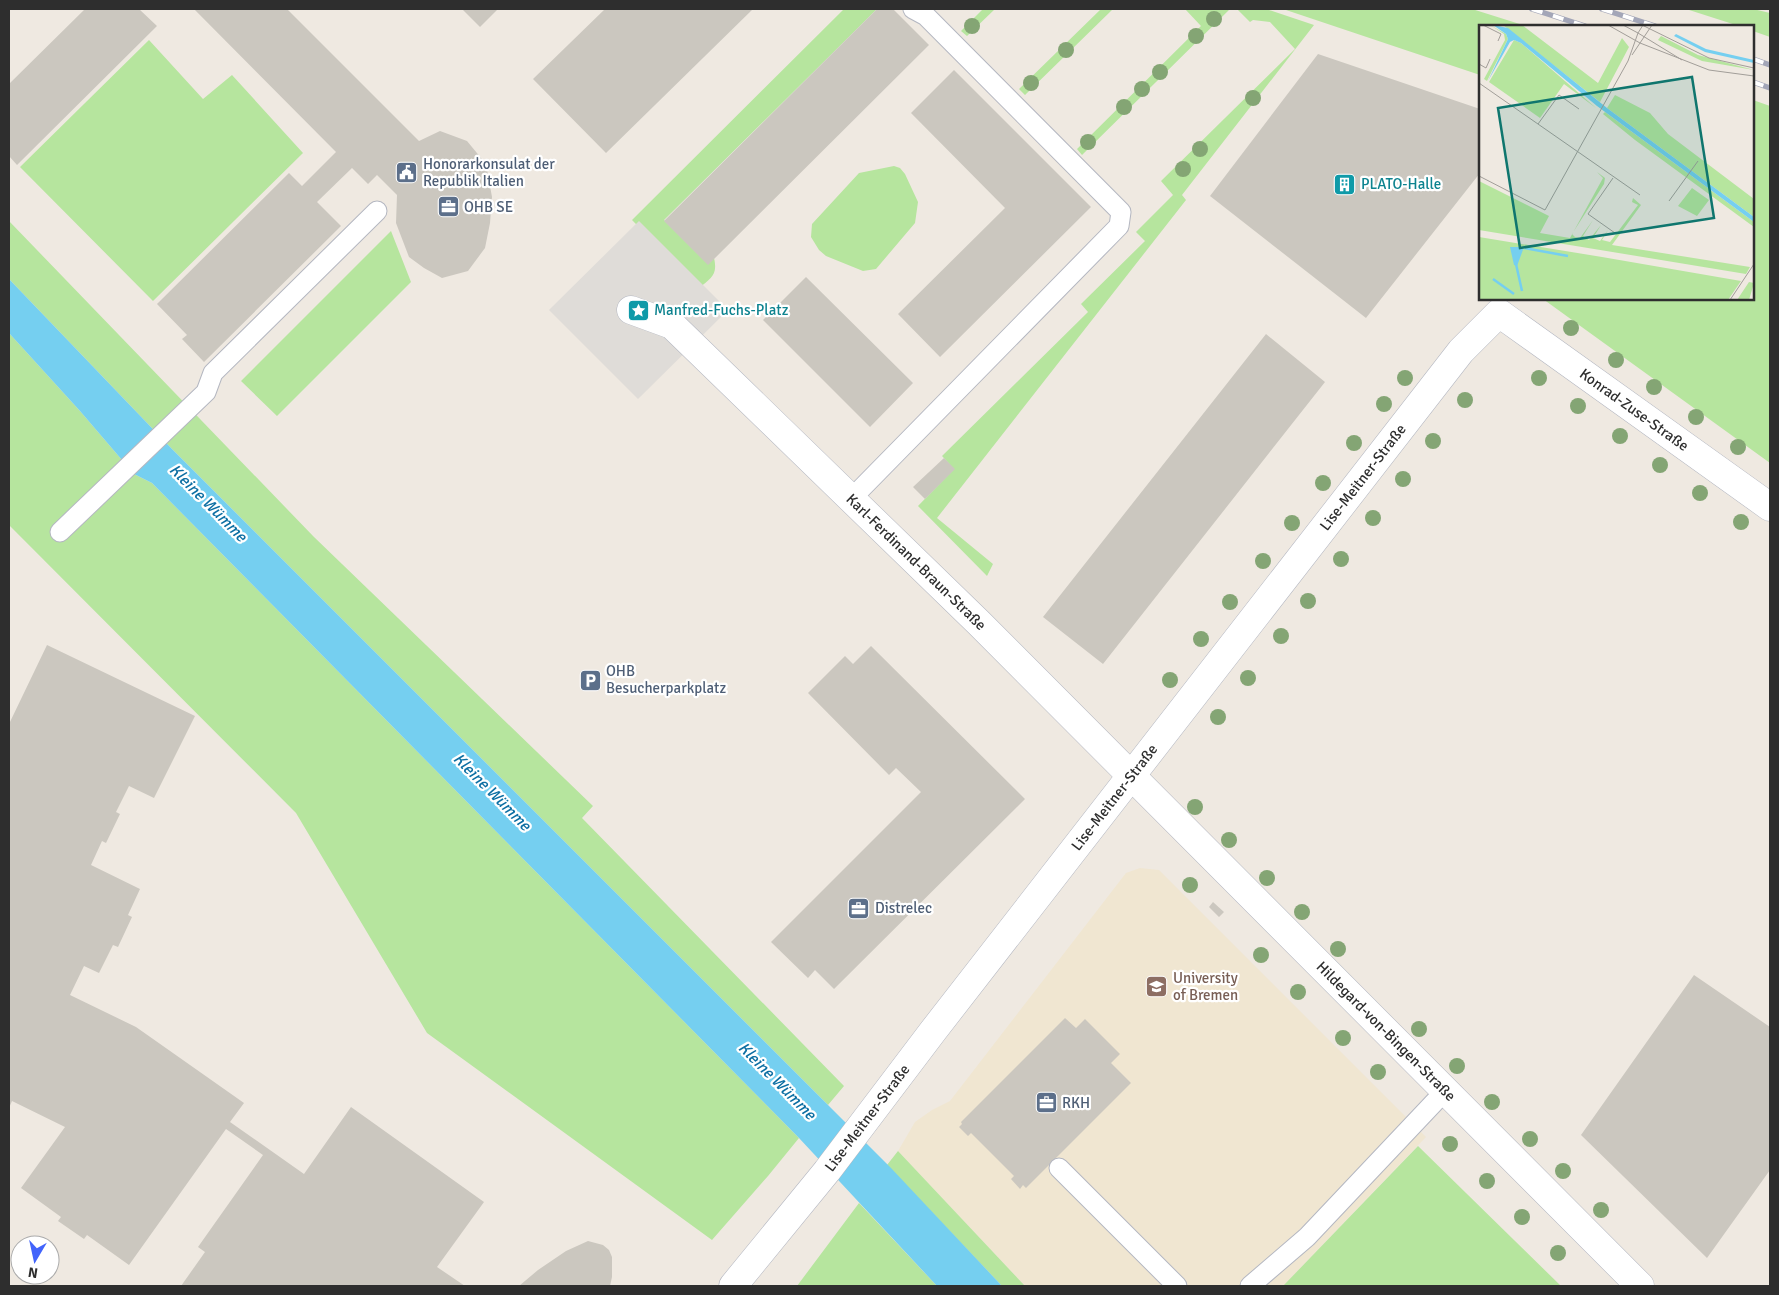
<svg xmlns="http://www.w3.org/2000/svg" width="1779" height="1295" viewBox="0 0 1779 1295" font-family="Signika,sans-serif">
<rect width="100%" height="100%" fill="#efe9e1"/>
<path fill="#f0e6d1" d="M 1140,868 L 1159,870 L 1426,1137 L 1283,1286 L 1025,1286 L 898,1151 L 915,1122 L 932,1110 L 950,1101 L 1126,873 Z"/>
<path fill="#b6e59e" d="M 844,9 L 877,9 L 664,220 L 714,258 C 718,275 711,278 699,288 L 632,220 Z
M 983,9 L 995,9 L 967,36 L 961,31 Z
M 1101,9 L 1113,9 L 1025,95 L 1019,89 Z
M 1185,9 L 1230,9 L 1082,155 L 1077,149 L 1201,26 Z
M 1237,9 L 1266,9 L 1314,25 L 1182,195 L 1186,200 L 937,518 L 993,564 L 987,576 L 918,506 L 954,469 L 942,456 L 1088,312 L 1081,304 L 1145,241 L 1136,232 L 1173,195 L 1161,181 L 1295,49 L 1270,22 L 1253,20 L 1250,22 Z
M 1283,9 L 1472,9 L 1526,26 L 1480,26 L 1480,75 Z
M 1686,9 L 1753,9 L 1770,13 L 1770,37 L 1753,31 L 1753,26 L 1739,26 Z
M 149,40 L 203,99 L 232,75 L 303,153 L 153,301 L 20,167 Z
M 1753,100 L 1770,106 L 1770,463 L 1543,299 L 1753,299 Z
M 894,166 L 900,168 L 905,174 L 918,202 L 915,223 L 876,269 L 863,271 L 826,256 L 819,250 L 811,237 L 812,224 L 859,173 Z
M 9,221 L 314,537 L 593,806 L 582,818 L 844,1086 L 828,1105 L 172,449 L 9,279 Z
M 391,231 L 411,282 L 277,416 L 241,381 Z
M 9,333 L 80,411 L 134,474 L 152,483 L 799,1138 L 768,1176 L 712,1240 L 427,1033 L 296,813 L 9,525 Z
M 1418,1146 L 1561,1286 L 1283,1286 Z
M 898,1151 L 1025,1286 L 1002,1286 L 887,1165 Z
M 859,1203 L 937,1286 L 797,1286 Z"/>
<path fill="#dfdcd8" d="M 639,221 L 728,310 L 638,399 L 549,310 Z"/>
<path fill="#75cff0" d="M 9,279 L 172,449 L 891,1168 L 1002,1286 L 937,1286 L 799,1138 L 152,483 L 134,474 L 80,411 L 9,333 Z"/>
<path fill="#cbc7bf" d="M 85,9 L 139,9 L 157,26 L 17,165 L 9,156 L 9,84 Z
M 194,9 L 287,9 L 419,141 L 440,131 L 467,141 L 486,164 L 492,197 L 490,223 L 485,248 L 468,271 L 442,278 L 424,268 L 409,257 L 396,223 L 397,195 L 377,175 L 368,184 L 352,168 L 317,202 L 341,226 L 204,362 L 182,339 L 187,335 L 157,304 L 289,173 L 302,186 L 336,152 Z
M 462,9 L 498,9 L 480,27 Z
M 605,9 L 753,9 L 606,153 L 533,79 Z
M 877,9 L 893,9 L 929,45 L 708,265 L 664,221 Z
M 1318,54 L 1480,109 L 1480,173 L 1366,318 L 1210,196 Z
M 954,70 L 1091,207 L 940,357 L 898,314 L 1005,208 L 911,113 Z
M 806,277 L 913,383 L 870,427 L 763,320 Z
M 1266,334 L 1325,382 L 1103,664 L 1043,617 Z
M 944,458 L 955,469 L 925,499 L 913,487 Z
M 47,645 L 195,716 L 154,798 L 129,786 L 116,812 L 120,814 L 106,843 L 102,841 L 91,865 L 140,889 L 128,915 L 132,917 L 118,947 L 113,945 L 99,973 L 84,966 L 70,995 L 136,1027 L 244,1103 L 230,1122 L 304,1174 L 351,1107 L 484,1202 L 437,1267 L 465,1286 L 181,1286 L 205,1252 L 198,1247 L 263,1155 L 226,1129 L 129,1265 L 87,1235 L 84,1239 L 58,1221 L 61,1217 L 21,1188 L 65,1127 L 12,1101 L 9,1108 L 9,724 Z
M 871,646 L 1025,799 L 834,989 L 815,970 L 808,978 L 771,942 L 921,792 L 896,768 L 889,775 L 808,693 L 845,656 L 853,664 Z
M 1213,902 L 1224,912 L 1219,917 L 1209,907 Z
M 1694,975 L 1770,1027 L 1770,1170 L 1707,1258 L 1581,1135 Z
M 1065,1018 L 1076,1028 L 1085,1019 L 1120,1054 L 1111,1063 L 1131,1083 L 1026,1188 L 1023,1185 L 1020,1189 L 1011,1179 L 1014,1176 L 971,1133 L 968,1136 L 959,1127 L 962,1124 L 961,1122 Z
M 588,1241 L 603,1245 L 609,1250 L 612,1257 L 612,1277 L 610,1286 L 519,1286 L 538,1270 L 566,1251 Z"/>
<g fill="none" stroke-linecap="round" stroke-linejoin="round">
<defs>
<path id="service" d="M 851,499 L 1119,226 L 1121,212 L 926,16 L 913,9
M 60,532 L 206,392 L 213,373 L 377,211
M 1059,1168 L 1177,1286
M 1250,1286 L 1307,1237 L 1445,1091"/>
<g id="minor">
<path id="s1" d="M 631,310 L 672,325 L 979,623 L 1640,1286"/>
<path id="s2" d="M 733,1286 L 827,1171 L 933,1031 L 1461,351 L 1499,313 L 1770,507"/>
</g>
</defs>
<use href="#service" stroke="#b4b7c1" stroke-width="21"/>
<use href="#minor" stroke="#b4b7c1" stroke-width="29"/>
<use href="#service" stroke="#fff" stroke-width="19"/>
<use href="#minor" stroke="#fff" stroke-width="28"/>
<defs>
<path id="rail" d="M 1532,9 L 1585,26
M 1602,9 L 1655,26
M 1753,59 L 1770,65
M 1753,82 L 1770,88"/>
</defs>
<use href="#rail" stroke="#a3a6b8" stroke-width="5.5"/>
<use href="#rail" stroke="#fff" stroke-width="4" stroke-dasharray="11" stroke-linecap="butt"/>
</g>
<g fill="#84a574">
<circle cx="1214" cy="19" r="8"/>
<circle cx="972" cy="26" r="8"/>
<circle cx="1196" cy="36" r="8"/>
<circle cx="1066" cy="50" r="8"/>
<circle cx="1160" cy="72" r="8"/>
<circle cx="1031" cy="83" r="8"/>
<circle cx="1142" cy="89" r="8"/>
<circle cx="1253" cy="98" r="8"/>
<circle cx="1124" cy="107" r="8"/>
<circle cx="1088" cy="142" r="8"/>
<circle cx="1200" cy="149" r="8"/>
<circle cx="1183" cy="169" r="8"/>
<circle cx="1571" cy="328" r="8"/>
<circle cx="1616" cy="360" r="8"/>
<circle cx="1405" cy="378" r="8"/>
<circle cx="1539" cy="378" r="8"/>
<circle cx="1654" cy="387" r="8"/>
<circle cx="1465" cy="400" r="8"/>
<circle cx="1384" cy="404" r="8"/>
<circle cx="1578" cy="406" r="8"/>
<circle cx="1696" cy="417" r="8"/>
<circle cx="1620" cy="436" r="8"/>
<circle cx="1433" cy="441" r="8"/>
<circle cx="1354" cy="443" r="8"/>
<circle cx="1738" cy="447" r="8"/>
<circle cx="1660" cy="465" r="8"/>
<circle cx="1403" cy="479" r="8"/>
<circle cx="1323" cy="483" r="8"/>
<circle cx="1700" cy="493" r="8"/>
<circle cx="1373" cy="518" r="8"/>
<circle cx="1741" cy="522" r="8"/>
<circle cx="1292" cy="523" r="8"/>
<circle cx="1341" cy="559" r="8"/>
<circle cx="1263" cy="561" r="8"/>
<circle cx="1308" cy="601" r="8"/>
<circle cx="1230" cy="602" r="8"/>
<circle cx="1281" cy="636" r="8"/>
<circle cx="1201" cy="639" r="8"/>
<circle cx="1248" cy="678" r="8"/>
<circle cx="1170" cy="680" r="8"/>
<circle cx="1218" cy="717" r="8"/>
<circle cx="1195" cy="807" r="8"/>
<circle cx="1229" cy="840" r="8"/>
<circle cx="1267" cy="878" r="8"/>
<circle cx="1190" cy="885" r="8"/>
<circle cx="1302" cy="912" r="8"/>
<circle cx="1338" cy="949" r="8"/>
<circle cx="1261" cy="955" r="8"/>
<circle cx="1298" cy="992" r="8"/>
<circle cx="1419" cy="1029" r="8"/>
<circle cx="1343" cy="1038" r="8"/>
<circle cx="1457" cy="1066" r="8"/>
<circle cx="1378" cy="1072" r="8"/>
<circle cx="1492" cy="1102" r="8"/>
<circle cx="1530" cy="1139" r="8"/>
<circle cx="1450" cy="1144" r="8"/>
<circle cx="1563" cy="1171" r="8"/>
<circle cx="1487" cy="1181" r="8"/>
<circle cx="1601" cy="1210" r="8"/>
<circle cx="1522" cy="1217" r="8"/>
<circle cx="1558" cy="1253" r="8"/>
</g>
<defs>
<symbol id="civic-square" viewBox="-11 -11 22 22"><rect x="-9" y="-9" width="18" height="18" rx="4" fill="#5c6f8a" stroke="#fff"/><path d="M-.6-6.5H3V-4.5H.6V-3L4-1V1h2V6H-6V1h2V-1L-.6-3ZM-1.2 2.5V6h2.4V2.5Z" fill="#fff"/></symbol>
<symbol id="building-square" viewBox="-11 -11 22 22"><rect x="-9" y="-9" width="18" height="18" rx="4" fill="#0f9aa8" stroke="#fff"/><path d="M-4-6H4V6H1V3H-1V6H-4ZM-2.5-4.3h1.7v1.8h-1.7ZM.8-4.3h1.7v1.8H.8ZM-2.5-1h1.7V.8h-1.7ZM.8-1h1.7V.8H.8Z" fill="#fff"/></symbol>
<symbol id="office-square" viewBox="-11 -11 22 22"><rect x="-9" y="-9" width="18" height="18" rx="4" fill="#5c6f8a" stroke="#fff"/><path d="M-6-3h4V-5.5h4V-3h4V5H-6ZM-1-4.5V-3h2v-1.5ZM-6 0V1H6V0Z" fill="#fff"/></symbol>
<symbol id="sight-square" viewBox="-11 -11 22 22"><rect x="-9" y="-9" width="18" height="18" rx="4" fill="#0f9aa8" stroke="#fff"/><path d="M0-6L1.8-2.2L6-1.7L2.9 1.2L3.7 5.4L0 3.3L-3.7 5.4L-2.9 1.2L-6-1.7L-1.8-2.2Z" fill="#fff"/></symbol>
<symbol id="parking-square" viewBox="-11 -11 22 22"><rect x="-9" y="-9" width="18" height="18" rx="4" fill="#5c6f8a" stroke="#fff"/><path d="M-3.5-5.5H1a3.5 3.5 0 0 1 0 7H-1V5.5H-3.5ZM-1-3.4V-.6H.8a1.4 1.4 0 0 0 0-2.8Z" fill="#fff"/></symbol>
<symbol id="university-square" viewBox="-11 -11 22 22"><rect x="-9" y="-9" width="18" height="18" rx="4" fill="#8d6e63" stroke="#fff"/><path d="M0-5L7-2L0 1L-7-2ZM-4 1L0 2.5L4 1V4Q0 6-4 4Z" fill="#fff"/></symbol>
</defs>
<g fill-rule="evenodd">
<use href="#civic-square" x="394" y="160" width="25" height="25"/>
<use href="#building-square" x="1332" y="172" width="25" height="25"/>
<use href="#office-square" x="436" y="194" width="25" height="25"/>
<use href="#sight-square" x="626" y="298" width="25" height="25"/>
<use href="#parking-square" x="578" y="668" width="25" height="25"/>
<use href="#office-square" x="846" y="896" width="25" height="25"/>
<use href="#university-square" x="1144" y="974" width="25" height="25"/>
<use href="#office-square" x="1034" y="1090" width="25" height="25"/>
</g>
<g text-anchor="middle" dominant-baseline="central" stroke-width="4.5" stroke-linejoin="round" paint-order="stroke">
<g font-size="15" fill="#4e5e75" stroke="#fff" text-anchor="start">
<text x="423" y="164">Honorarkonsulat der<tspan x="423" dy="17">Republik Italien</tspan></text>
<text x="464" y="207">OHB SE</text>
<text x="606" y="671">OHB<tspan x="606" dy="17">Besucherparkplatz</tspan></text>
<text x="875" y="908">Distrelec</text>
<text x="1062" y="1103">RKH</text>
</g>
<g font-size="15" fill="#0d838f" stroke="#fff" text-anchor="start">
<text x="1361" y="184">PLATO-Halle</text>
<text x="654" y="310">Manfred-Fuchs-Platz</text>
</g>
<g font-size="15" fill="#2e2e2e" stroke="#fff">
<text stroke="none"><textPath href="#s2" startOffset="1405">Konrad-Zuse-Straße</textPath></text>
<text stroke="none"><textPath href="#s2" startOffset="1025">Lise-Meitner-Straße</textPath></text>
<text stroke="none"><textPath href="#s1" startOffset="384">Karl-Ferdinand-Braun-Straße</textPath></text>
<text stroke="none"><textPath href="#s2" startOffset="620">Lise-Meitner-Straße</textPath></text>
<text stroke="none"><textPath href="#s1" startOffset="1048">Hildegard-von-Bingen-Straße</textPath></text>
<text stroke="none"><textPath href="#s2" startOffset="215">Lise-Meitner-Straße</textPath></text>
</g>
<g font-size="15" fill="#785e54" stroke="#fff" text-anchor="start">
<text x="1173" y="978">University<tspan x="1173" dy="17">of Bremen</tspan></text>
</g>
<g font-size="16" font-style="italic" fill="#0d6fa3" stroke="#fff">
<text transform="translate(208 503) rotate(45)">Kleine Wümme</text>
<text transform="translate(492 792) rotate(45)">Kleine Wümme</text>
<text transform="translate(777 1081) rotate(45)">Kleine Wümme</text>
</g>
</g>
<g transform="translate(1479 25)">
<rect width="275" height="275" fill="#efe9e1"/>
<path d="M 11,0 L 27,9 L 29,14 L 8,56 L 5,54 L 26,15 L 25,9 ZM 24,0 L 43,0 L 119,58 L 143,13 L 150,22 L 121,77 ZM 182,11 L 219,30 L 275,45 L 223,36 L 179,15 ZM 35,15 L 42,18 L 117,83 L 85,59 L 61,93 L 10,57 ZM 136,70 L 171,88 L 189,109 L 275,174 L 275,192 L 128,83 ZM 126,87 L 275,197 L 275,202 L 156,115 L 124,89 ZM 118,147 L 126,153 L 125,159 L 93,209 L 96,212 L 101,213 L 114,195 L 104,211 L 110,215 L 122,200 L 114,213 L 121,216 L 129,205 L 123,215 L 131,217 L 159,180 L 153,177 L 154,173 L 162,180 L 133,220 L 271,242 L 267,249 L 0,205 L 0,156 L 70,191 L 61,208 L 91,213 L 124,153 ZM 213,163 L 230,175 L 218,191 L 199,181 ZM 0,212 L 123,232 L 262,256 L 249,275 L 0,275 ZM 270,257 L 275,258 L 270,275 L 258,275 Z" fill="#b6e59e"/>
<path d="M 14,0 L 29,3 L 128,83 L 275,192 L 275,197 L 118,81 L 42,18 L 35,15 L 31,17 L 9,56 L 29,14 L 27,9 ZM 197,9 L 227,24 L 275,35 L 275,38 L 226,27 L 195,11 ZM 31,222 L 45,222 L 38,241 L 35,240 Z" fill="#75cff0"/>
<path fill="none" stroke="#75cff0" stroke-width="2.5" d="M 45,223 L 89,231M 37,239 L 43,266M 14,254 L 35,269"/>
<path fill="none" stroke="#a29e99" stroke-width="1" d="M 4,0 L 22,9 L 19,16M 129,0 L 161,18 L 173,0M 144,0 L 159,8 L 164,0M 163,0 L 230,33 L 275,43M 153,30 L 161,18 L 230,45 L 275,51M 0,39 L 7,43 L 11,34M 0,58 L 161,170M 59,99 L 80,70 L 100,84M 0,151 L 66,185 L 149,36 L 159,8 L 203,35M 134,153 L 109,189 L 136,208M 190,176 L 219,136M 251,275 L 275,239"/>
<path fill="#0f766e" fill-opacity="0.15" stroke="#0f766e" stroke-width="2.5" d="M 213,52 L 235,193 L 41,223 L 19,83 Z"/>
<rect width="275" height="275" fill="none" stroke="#2e2e2e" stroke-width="2.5"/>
</g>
<rect width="1779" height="1295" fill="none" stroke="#2e2e2e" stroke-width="20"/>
<g transform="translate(35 1260) rotate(189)"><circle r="24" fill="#ffffff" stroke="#ababab"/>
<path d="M0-4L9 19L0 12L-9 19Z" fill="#4264fb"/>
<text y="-8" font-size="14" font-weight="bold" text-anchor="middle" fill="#2e2e2e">N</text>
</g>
</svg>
